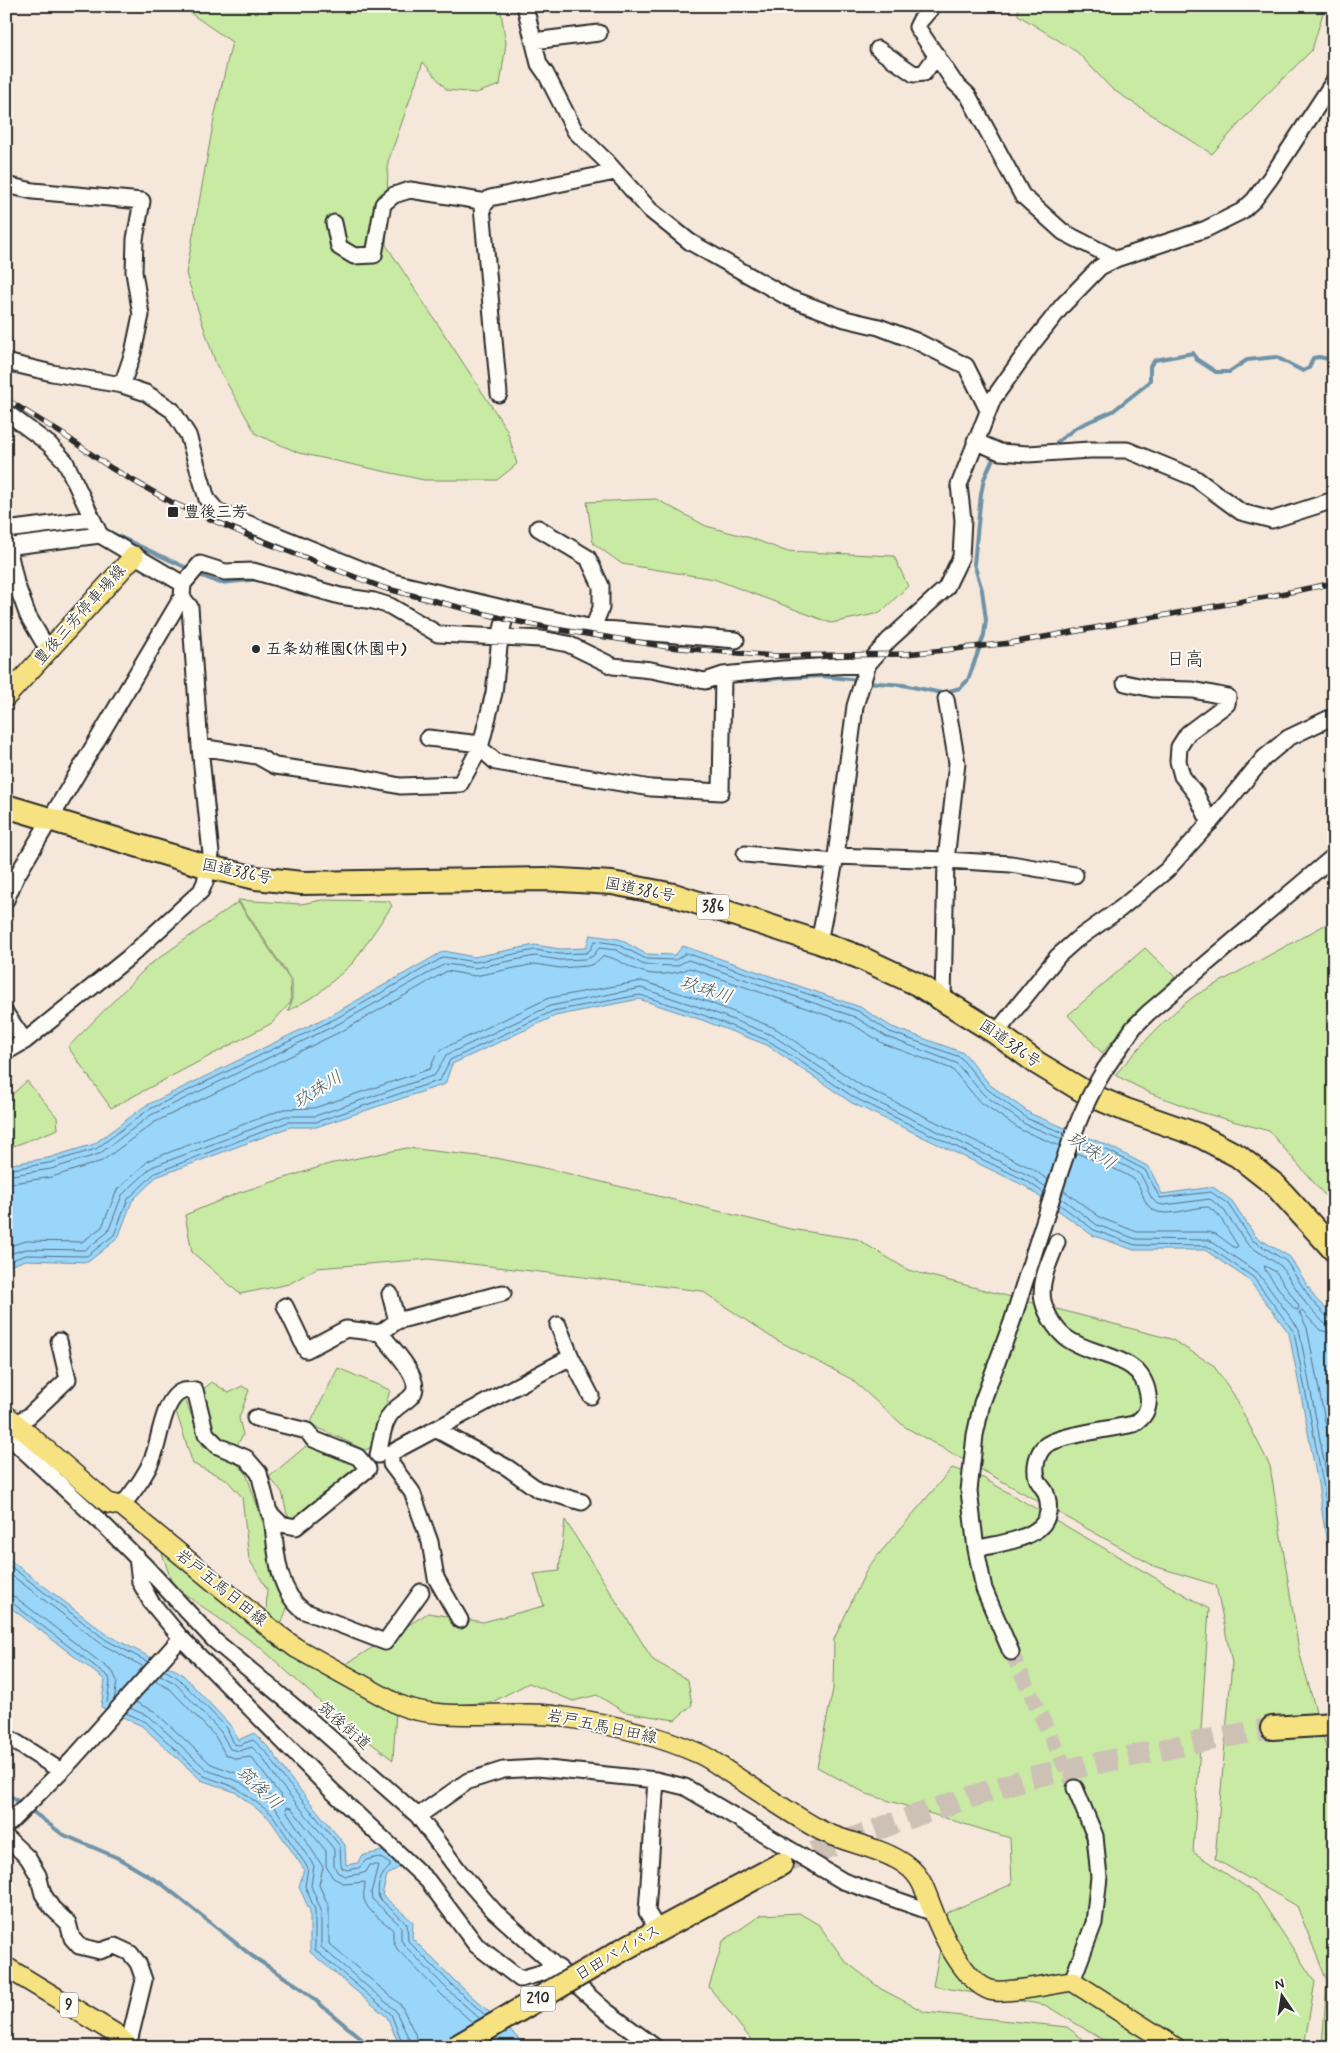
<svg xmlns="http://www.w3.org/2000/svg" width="1340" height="2053" viewBox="0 0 1340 2053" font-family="Mynerve,'Klee One',sans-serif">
<rect width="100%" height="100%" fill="#f5e7d9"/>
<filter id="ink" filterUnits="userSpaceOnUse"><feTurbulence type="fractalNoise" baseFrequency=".02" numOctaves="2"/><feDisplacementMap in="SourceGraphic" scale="10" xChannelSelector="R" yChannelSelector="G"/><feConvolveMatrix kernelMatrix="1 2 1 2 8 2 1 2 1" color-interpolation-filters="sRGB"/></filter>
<g filter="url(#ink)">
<path fill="#c8eaa3" stroke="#7a8a67" d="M 180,6 L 500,6 L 506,43 L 500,85 L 476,93 L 447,90 L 423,62 L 388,162 L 386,245 L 507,430 L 517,464 L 497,480 L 424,480 L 299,453 L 256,434 L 216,364 L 186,274 L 215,114 L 232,42 Z
M 1018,6 L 1325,6 L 1312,50 L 1256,105 L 1212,154 L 1112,89 L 1077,52 L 1018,15 Z
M 656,499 L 706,526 L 751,538 L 785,551 L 894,556 L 908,586 L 880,613 L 831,623 L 714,579 L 622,564 L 593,543 L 587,502 Z
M 238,900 L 301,904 L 322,900 L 389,901 L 392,906 L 353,963 L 318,994 L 288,1011 L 292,1001 L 292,981 Z
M 238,902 L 290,980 L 291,1002 L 272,1023 L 111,1108 L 68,1047 L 149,965 Z
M 1334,920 L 1334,1206 L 1269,1131 L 1200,1112 L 1150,1093 L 1115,1075 C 1140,1047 1165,1017 1196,995 Z
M 1145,948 L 1175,977 L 1135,1015 L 1102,1053 L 1068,1015 Z
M 27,1081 L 57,1117 L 58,1129 L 6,1149 L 6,1100 Z
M 407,1148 L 496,1158 L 558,1171 L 790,1229 L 857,1239 L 908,1270 L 1171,1339 L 1213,1365 L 1234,1395 L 1270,1466 L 1299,1651 L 1334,1775 L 1334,2047 L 1322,2047 L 1327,1981 L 1297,1906 L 1215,1859 L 1232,1663 L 1216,1585 L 1154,1566 L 905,1427 L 851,1379 L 771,1337 L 702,1291 L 429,1259 L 317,1268 L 289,1284 L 240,1294 L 192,1252 L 185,1215 L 238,1193 L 329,1164 Z
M 338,1368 L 390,1390 L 374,1446 L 365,1450 L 310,1424 Z
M 212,1382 L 229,1393 L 242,1386 L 249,1390 L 239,1418 L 243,1435 L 234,1450 L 218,1444 L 208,1423 L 201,1391 Z
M 185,1399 L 203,1446 L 233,1460 L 246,1473 L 267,1535 L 269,1561 L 287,1608 L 280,1628 L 266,1617 L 267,1589 L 249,1559 L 242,1497 L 226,1479 L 193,1464 L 174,1405 Z
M 312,1441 L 364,1467 L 296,1524 L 287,1514 L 282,1492 L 269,1477 Z
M 952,1468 L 983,1478 L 1209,1609 L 1193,1852 L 1257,1894 L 1315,1982 L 1304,2047 L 1115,2047 L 1045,2005 L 933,1986 L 947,1913 L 1012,1884 L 1010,1838 L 867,1794 L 817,1767 L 833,1689 L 834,1639 L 868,1567 Z
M 565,1520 L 653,1660 L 688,1680 L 692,1705 L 675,1720 L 624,1712 L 597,1695 L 573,1701 L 529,1683 L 492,1702 L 396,1710 L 393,1760 L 337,1717 L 261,1648 L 173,1586 L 159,1544 L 333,1672 L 428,1613 L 483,1622 L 544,1606 L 534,1574 L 559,1571 Z
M 799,1913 L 819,1925 L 845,1961 L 881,1989 L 925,2012 L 1067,2027 L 1093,2047 L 757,2047 L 709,1987 L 723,1941 L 761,1915 Z"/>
<path fill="#9ad6fa" stroke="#6e92a7" d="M 590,935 L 619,939 L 646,954 L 675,955 L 683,946 L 860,1007 L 892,1027 L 964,1053 L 990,1085 L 1031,1114 L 1109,1146 L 1149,1167 L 1162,1194 L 1213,1187 L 1232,1201 L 1256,1237 L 1290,1257 L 1315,1298 L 1334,1317 L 1334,1592 L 1318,1484 L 1289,1333 L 1249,1280 L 1205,1250 L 1134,1250 L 1092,1235 L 1025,1186 L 852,1103 L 767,1045 L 702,1020 L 639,999 L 555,1016 L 452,1064 L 445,1084 L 316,1127 L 290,1127 L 156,1177 L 132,1201 L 118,1238 L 88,1262 L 26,1260 L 6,1267 L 6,1165 L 48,1158 L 94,1144 L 145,1106 L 335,1013 L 444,951 L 474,957 L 535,945 L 560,949 L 586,948 Z
M 6,1557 L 109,1636 L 181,1673 L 231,1726 L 238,1740 L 254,1733 L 271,1750 L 287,1774 L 345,1845 L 346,1865 L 358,1863 L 361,1856 L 382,1851 L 401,1866 L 387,1875 L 382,1895 L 413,1922 L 412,1938 L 456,1982 L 528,2047 L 400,2047 L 387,2017 L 310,1952 L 310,1911 L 299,1887 L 304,1869 L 269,1818 L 235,1792 L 201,1780 L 142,1726 L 101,1707 L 105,1680 L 6,1604 Z"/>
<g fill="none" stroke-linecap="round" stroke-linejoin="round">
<path stroke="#576f7e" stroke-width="1" d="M 1081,1140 L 1107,1150 L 1145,1170 L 1160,1198 L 1211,1192 L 1228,1204 L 1252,1240 L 1286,1261 L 1312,1301 L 1329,1319 L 1334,1320
M 1078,1146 C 1090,1150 1135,1168 1141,1176 C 1149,1186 1148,1204 1164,1205 L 1210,1199 L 1223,1209 L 1248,1245 L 1281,1266 L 1307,1305 L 1325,1324 L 1334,1326
M 6,1170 L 49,1163 L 96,1149 L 148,1110 L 337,1018 L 444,957 L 475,962 L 535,950 L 560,954 L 586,953 L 590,950 L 595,941 L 617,944 L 646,959 L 676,960 L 686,953 L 858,1011 L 890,1032 L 960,1057 L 987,1089 L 1028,1119 L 1064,1133
M 6,1176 L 51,1169 L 99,1154 L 151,1115 L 340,1023 L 445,964 L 475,968 L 535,956 L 560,960 L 586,959 L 593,956 L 599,948 L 616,950 L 644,965 L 676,966 L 688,960 L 855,1017 L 887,1037 L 956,1063 L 984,1095 L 1025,1124 L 1062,1139
M 6,1184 L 52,1177 L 102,1161 L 155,1122 L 344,1030 L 447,971 L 475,976 L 535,964 L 560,968 L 587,966 L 596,963 L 604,956 C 618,958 627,967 640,971 C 655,977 676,974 690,968 L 852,1024 L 884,1044 L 952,1069 L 979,1101 L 1021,1130 L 1060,1146
M 1063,1190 L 1101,1218 L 1137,1232 L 1208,1232 L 1216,1234 L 1235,1248 L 1238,1246 L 1218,1214 L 1208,1207 C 1193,1207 1173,1216 1158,1212 C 1143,1208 1144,1192 1136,1181 C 1129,1174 1087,1157 1076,1153
M 1061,1198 L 1097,1225 L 1136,1239 L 1209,1240 L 1258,1273 L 1299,1329 L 1334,1514
M 1059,1204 L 1094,1230 L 1135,1245 L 1207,1246 L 1253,1277 L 1294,1332 L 1323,1483 L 1334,1557
M 6,1247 L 26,1241 L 82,1242 L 102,1227 L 117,1190 L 149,1160 L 284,1109 L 314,1108 L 430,1069 L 436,1055 L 442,1049 L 549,998 L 642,981 L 708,1002 L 775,1028 L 862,1086 L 1033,1169 L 1048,1180
M 6,1255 L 26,1249 L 85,1250 L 108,1232 L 122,1195 L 152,1167 L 286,1116 L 315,1116 L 435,1075 L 446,1055 L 550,1006 L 641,988 L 705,1009 L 772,1035 L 858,1093 L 1030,1176 L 1046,1187
M 6,1262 L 26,1255 L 87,1256 L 114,1235 L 128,1199 L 155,1173 L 288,1122 L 316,1122 L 440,1080 L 450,1060 L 553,1011 L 640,995 L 703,1015 L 769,1041 L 855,1098 L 1027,1181 L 1044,1193
M 1265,1266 L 1276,1272 L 1299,1306 L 1298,1310 L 1294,1309 L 1265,1270 Z
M 1334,1334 L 1320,1330 L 1302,1311 L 1299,1312 L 1307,1328 L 1334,1467
M 6,1563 L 106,1640 L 148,1662
M 6,1571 L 103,1645 L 144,1667
M 6,1594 L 15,1597 L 113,1672 L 117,1681 L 114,1700
M 6,1601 L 11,1602 L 109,1677 L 110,1682 L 107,1703 L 109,1705
M 164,1670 L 178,1678 L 227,1728 L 234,1744 L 239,1745 L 253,1740 L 267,1753 L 283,1777 L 340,1846 L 341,1865 L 342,1868 L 347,1870 L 359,1868 L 366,1860 L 379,1857 L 390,1864 L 390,1867 C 381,1873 376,1887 379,1898 L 407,1924 L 408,1941 L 453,1986 L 485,2015
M 160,1675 L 175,1683 L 221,1732 L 230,1749 L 239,1751 L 252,1747 L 262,1757 L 278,1781 L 334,1849 L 334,1866 L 338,1873 L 346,1876 L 360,1874 L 366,1872 L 370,1865 L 378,1865 L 371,1893 L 372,1899 L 401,1926 L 401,1939 L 404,1945 L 448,1990 L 480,2019
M 135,1702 L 154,1711 L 211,1764 L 244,1776 L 280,1803 L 284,1803 L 284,1800 L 251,1757 L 236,1759 L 225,1754 L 215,1736 L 170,1689 L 155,1681
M 130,1708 L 150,1717 L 207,1770 L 240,1782 L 276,1809 L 314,1866 L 311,1886 L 321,1910 L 321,1947 L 395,2010 L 410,2041 L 411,2047
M 126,1713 L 146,1722 L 204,1776 L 237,1788 L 272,1814 L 308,1868 L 305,1886 L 315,1910 L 315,1950 L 391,2014 L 404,2047
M 418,2047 L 417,2038 L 401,2005 L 329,1944 L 329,1907 L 319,1885 L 323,1867 L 286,1810 L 287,1807 L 291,1808 L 326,1851 L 326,1866 L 333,1878 L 345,1884 L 365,1882 C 365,1888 363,1893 364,1899 C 367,1912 384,1921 393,1930 L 393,1940 L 397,1949 L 443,1996 L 473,2023"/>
<path stroke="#6e92a7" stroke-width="4" d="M 1057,442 L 1077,427 L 1113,411 L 1146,385 L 1150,380 L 1150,366 L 1155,360 L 1193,353 L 1196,359 L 1216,372 L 1229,372 L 1247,360 L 1276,357 L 1303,371 L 1309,368 L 1313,358 L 1319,357 L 1334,360
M 103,529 L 189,569
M 11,538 L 93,528
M 197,574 L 220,583 L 261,579
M 528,646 L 546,647
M 736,681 L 821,676 L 859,680
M 866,682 L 903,685 L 942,693 L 960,688 L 968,680 L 984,635 L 986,620 L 982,590 L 974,564 L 981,494 L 984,479 L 995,454
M 6,1793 L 22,1804
M 28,1808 L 62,1834 L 118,1858 L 162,1884 L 252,1956 L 301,1988 L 371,2047"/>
<path stroke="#cdc1b6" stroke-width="15" stroke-dasharray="15 8" stroke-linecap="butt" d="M 1011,1652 L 1075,1788"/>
<path stroke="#cdc1b6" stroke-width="22" stroke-dasharray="22 11" stroke-linecap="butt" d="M 782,1864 L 914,1816 L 1031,1777 L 1213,1739 L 1272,1728"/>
<defs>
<path id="minor" d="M 525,6 L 539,64 L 546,74 L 575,131 L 607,162 L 650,210 L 690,242 L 789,298 L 845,319 L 879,327 L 916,341 L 966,366 L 988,410
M 933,6 L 920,21 L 917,27 L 954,82 L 968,95 L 1022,195 L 1063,232 L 1116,259
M 533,41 L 599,33
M 878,49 L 914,74 L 924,73 L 937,55
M 6,185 L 33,191 L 142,201 L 135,239 L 134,272 L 141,315 L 133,353 L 122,385
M 334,223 L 339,247 L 354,256 L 374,255 L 383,204 L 394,195 L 410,190 L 487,202
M 6,362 L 52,373 L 122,385 L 146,393 L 172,410 L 188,435 L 207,499 L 217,511 L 393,582 L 507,609 L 500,638 L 494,693 L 480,748 L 460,784 L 400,786 L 356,777 L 275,766 L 257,756 L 200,747
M 499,394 L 482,207 L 490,198 L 615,172
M 6,412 L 49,444 L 65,461 L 100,535 L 183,584
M 975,441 L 1000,452 L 1028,454 L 1090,450 L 1127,450 L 1195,478 L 1241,512 L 1272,520 L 1334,500
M 538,528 L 588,558 L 601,586 L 601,608 L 593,628
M 6,530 L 91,519
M 6,538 L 16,583 L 28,616 L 48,650
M 6,547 L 100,535
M 507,609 L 593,628 L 736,640
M 1125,683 L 1153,689 L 1193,690 L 1228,697 L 1227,704 L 1188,733 L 1179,747 L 1178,761 L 1182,776 L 1196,794 L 1210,823
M 428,738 L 481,744
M 480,748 L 496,762 L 651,788 L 721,792 L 723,675
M 745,854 L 835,862
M 836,856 L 946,860 L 1011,864 L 1075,875
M 6,900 L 16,877 L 182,597 L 183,584 L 200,564 L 225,572 L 253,571 L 340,596 L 374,601 L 390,606 L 438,634 L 542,639 L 568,644 L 613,666 L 651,670 L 705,681 L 723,675 L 783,669 L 868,664
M 819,942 L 836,856 L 855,706 L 868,664 L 889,640 L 946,588 L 961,557 L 963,520 L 959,485 L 993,399 L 1032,344 L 1063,305 L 1100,267 L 1116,259 L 1206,229 L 1242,211 L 1254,200 L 1271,177 L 1334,81
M 943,1000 L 946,860 L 957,763 L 946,699
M 6,1014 L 25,1041
M 996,1033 L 1058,956 L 1076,940 L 1120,909 L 1167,870 L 1213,819 L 1264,758 L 1288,738 L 1334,716
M 6,1052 L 25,1041 L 128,958 L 201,891 L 205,882 L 211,854 L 200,747 L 190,607 L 182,597
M 1105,1069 L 1134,1027 L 1148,1013 L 1334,856
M 390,1294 L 397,1321
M 285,1306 L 306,1350 L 346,1329 L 380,1333 C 390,1345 423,1379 413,1394 C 407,1403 395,1405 388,1418 C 382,1428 381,1443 378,1455
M 558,1325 L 571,1357 L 591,1396
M 380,1333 L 397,1321 L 503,1293
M 15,1423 L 29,1416 L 68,1379 L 59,1341
M 435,1429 L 508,1468 L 537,1489 L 582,1502
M 6,1434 L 105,1526 L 146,1567 L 214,1640 L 309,1719 L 418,1816 L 459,1871 L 494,1911 L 606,2011 L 655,2047
M 122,1506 C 134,1490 146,1476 153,1457 C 160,1440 163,1397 183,1391 C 187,1390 191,1391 195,1390 L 206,1434 L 218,1446 L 246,1458 L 259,1473 L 269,1512 L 281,1524 L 296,1527 L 368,1469 L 358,1457 L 313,1439 L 307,1431 L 255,1418
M 272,1516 C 276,1548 276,1591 304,1611 L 385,1642 L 421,1592
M 976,1549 C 995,1544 1018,1542 1035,1531 C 1050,1522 1051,1505 1045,1491 C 1042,1487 1038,1482 1037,1478 C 1034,1467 1037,1453 1045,1446 C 1057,1435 1116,1428 1134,1424 C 1145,1417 1150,1409 1148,1395 C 1142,1352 1093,1359 1065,1337 C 1055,1329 1046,1313 1043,1301 C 1039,1281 1050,1261 1057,1242
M 137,1557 L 140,1582 L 151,1602 L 181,1638 L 331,1790 L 428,1881 L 476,1945 L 520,1979 L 559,1968
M 460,1620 L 436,1578 L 430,1542 L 412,1492 L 391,1464 L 391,1453 L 571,1357
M 1011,1652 L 984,1589 L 976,1549 L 969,1491 L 975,1435 L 982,1403 L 1012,1322 L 1039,1237
M 6,1736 L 61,1771
M 656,1780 L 647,1912 L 658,1930
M 418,1816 L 468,1781 L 503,1770 L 538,1768 L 656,1780 L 685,1787 L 843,1881 L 934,1913
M 6,1826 L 72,1760 L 181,1638
M 6,1837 L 28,1858 L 38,1875 L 43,1894 L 52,1908 L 68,1923 L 72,1938 L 79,1946 L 100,1951 L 115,1946 L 130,1953 L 138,1963 L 144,1980 L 128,2046
M 1072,1981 L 1094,1923 L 1099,1877 L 1095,1836 L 1075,1788"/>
<path id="major" d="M 6,697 L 134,556
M 6,1415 L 108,1503 L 122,1506 L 276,1633 L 296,1648 L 397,1704 C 443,1724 513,1708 564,1717 C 610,1724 658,1735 700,1754 C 711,1759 721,1767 730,1773 C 760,1792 789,1813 820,1830 C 845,1843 876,1846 900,1861 C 921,1873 924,1888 932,1908 C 941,1933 964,1981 990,1990 C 1005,1995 1054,1983 1072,1981 L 1175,2047
M 6,1967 L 116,2034 L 129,2047"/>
<path id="highway" d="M 6,806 L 209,867 L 256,878 L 302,883 L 544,879 L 612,883 L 674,895 L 819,942 L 859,957 L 917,984 L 996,1033 L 1037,1063 L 1088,1094 L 1126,1110 L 1198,1135 L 1238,1156 L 1275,1185 L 1334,1250
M 1272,1728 L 1334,1724
M 620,1951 L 781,1864"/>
</defs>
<use href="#minor" stroke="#2b2b2b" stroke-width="19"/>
<use href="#major" stroke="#2b2b2b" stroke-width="22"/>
<use href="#highway" stroke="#2b2b2b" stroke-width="26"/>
<use href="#minor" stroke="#fdfcf7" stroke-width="15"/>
<use href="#major" stroke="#f7e281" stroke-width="19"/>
<use href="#highway" stroke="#f7e281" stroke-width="22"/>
<defs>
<path id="rail" d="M 6,399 L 64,435 L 111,468 L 171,502 L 256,539 L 384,588 L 505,619 L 555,629 L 669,647 L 774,656 L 906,654 L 1011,643 L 1266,597 L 1334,583"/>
</defs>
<use href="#rail" stroke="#2b2b2b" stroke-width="5.5"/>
<use href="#rail" stroke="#fdfcf7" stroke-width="4" stroke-dasharray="11" stroke-linecap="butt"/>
<defs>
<path id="minor-bridge" d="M 1039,1237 C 1058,1181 1073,1120 1105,1069"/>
<path id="highway-bridge" d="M 456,2047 L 620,1951"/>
</defs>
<use href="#minor-bridge" stroke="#2b2b2b" stroke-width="19" stroke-linecap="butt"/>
<use href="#highway-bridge" stroke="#2b2b2b" stroke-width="26" stroke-linecap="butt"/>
<use href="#minor-bridge" stroke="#fdfcf7" stroke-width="15"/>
<use href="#highway-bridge" stroke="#f7e281" stroke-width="22"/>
</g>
</g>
<g fill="#2b2b2b" stroke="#fdfcf7" stroke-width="2">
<rect x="167" y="506" width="12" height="12" rx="2.5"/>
<circle cx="256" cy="649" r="5"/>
</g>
<g text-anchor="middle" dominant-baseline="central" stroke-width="4" stroke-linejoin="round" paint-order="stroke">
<g fill="#fdfcf7" stroke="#6a6a68" stroke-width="1">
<rect x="697" y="894.5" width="32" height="25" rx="4"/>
<rect x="520.5" y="1986.5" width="35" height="25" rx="4"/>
<rect x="60" y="1992.5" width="18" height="25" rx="4"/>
</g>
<g font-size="15" font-weight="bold" fill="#2b2b2b">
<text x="713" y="907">386</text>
<text x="538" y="1999">210</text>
<text x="69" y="2005">9</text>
</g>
<g font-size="16" font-weight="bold" fill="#2b2b2b" stroke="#fdfcf7" text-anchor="start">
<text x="184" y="512">豊後三芳</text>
<text x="266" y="649">五条幼稚園(休園中)</text>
</g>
<g font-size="16" fill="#2b2b2b" stroke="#fdfcf7">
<text transform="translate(80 615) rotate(-48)">豊後三芳停車場線</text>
<text transform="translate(237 872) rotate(12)">国道386号</text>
<text transform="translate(640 890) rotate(11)">国道386号</text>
<text transform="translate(1010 1044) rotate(35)">国道386号</text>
<text transform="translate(221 1588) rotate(39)">岩戸五馬日田線</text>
<text transform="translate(344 1726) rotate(41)">筑後街道</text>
<text transform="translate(602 1727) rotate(12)">岩戸五馬日田線</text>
<text transform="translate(618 1953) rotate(-30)">日田バイパス</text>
</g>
<g font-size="18" font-style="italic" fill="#4c5e69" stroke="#fdfcf7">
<text transform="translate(706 990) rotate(18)">玖珠川</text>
<text transform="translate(318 1090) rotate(-32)">玖珠川</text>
<text transform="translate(1091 1151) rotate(34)">玖珠川</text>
<text transform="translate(259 1788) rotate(44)">筑後川</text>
</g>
<g font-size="19" fill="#2b2b2b" stroke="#fdfcf7">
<text x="1185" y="659">日高</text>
</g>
</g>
<rect width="1340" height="2053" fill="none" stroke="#fdfcf7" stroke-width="25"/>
<rect x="12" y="12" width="1315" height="2028" fill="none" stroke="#2b2b2b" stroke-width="2" filter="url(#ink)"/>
<g transform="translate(1282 1996) rotate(347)" stroke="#fdfcf7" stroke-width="4" paint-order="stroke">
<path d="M0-4L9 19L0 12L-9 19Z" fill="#2b2b2b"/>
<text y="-8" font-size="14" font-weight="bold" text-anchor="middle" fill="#2b2b2b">N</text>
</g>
</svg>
